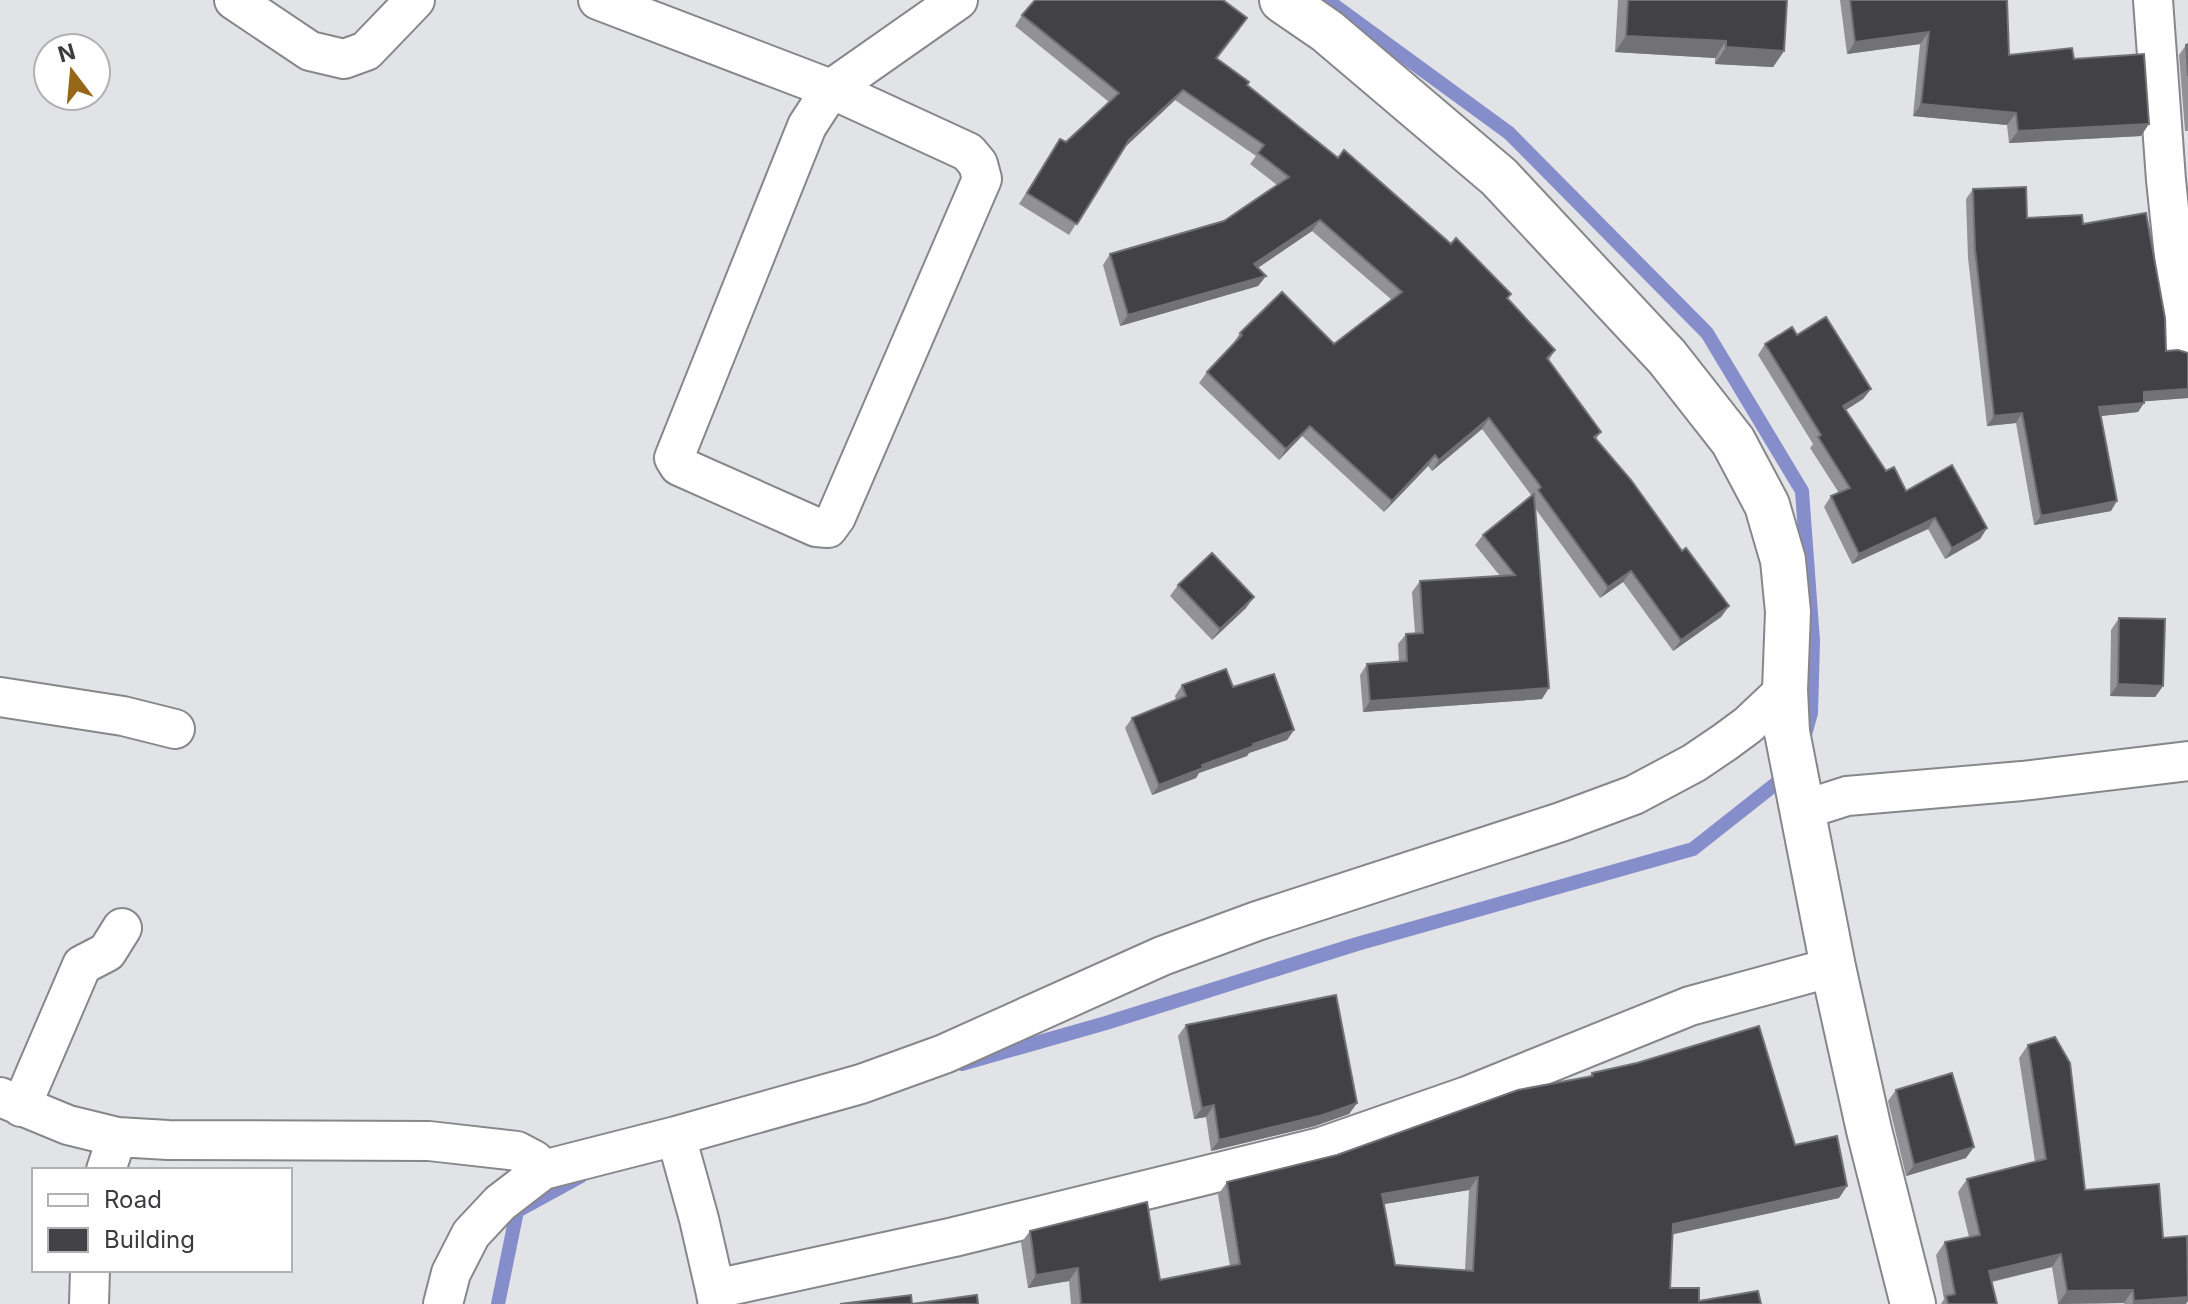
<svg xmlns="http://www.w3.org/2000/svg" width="2188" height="1304" viewBox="0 0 2188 1304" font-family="Inter,sans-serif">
<rect width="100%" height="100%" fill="#e2e3e7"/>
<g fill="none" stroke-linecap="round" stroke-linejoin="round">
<path stroke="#858ecb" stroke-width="14" d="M 1327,0 L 1509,133 L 1707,333 L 1802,491 L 1813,641 L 1811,713 L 1804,738
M 962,1064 L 1106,1023 L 1357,944 L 1693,849 L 1788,774
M 498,1304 L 517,1211 L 581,1176"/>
<defs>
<path id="minor" d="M 234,0 L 310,51 L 344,59 L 366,51 L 415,0
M 598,0 L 831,89 L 968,152 L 978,164 L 982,179 L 836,517 L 828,528 L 816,527 L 679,466 L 674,458 L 807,126 L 831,89 L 958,0
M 2153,0 L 2166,180 L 2183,342
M 0,697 L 123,716 L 175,729
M 1803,810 L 1847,796 L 2022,781 L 2188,761
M 0,1097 L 68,1125 L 117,1137 L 168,1140 L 429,1141 L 517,1151 L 534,1160 L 543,1170
M 21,1107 L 82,965 L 107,952 L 122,928
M 676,1136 L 699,1219 L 715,1289
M 106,1170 L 117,1137
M 89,1304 L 90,1270
M 443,1304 L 451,1273 L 471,1234 L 500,1203 L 543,1170 L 676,1136 L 861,1084 L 944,1054 L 1162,956 L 1257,921 L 1561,822 L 1634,795 L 1694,763 L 1725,742 L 1748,725 L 1785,690
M 718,1304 L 715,1289 L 954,1237 L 1321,1147 L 1467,1096 L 1690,1006 L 1833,967"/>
<path id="tertiary" d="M 1787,732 L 1833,967 L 1869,1130 L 1913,1304"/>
<path id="secondary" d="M 1282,0 L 1327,31 L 1499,177 L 1667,357 L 1733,441 L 1767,505 L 1783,560 L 1788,612 L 1785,690 L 1787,732"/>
</defs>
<use href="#minor" stroke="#87878b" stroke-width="42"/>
<use href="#tertiary" stroke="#87878b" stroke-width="48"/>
<use href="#secondary" stroke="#87878b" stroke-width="48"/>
<use href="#minor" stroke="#fff" stroke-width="38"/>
<use href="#tertiary" stroke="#fff" stroke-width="44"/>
<use href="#secondary" stroke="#fff" stroke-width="44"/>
</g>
<path fill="#929296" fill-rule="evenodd" d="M 1618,0 L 1787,0 L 1784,51 L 1773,67 L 1715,64 L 1715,58 L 1615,52 Z
M 1840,0 L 2007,0 L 2009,55 L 2074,59 L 2141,136 L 2009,143 L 2007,125 L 1913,116 L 1920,44 L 1847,54 Z
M 1022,15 L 1240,29 L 1217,59 L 1247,85 L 1507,299 L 1555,350 L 1549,360 L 1601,432 L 1596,439 L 1682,551 L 1729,606 L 1721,617 L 1673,651 L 1623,582 L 1600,598 L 1535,508 L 1542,699 L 1363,712 L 1360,675 L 1367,664 L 1399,662 L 1398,644 L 1406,634 L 1415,633 L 1412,592 L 1420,581 L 1500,576 L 1475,545 L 1483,535 L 1531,495 L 1482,429 L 1432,471 L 1428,466 L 1384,512 L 1302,436 L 1279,460 L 1199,383 L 1207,372 L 1233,344 L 1240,333 L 1334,344 L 1392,300 L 1312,231 L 1258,268 L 1266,276 L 1258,286 L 1120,326 L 1103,265 L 1110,254 L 1224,221 L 1277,185 L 1250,164 L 1256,156 L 1175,100 L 1124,148 L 1069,235 L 1019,204 L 1060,139 L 1066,142 L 1109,102 L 1015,26 Z
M 2188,44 L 2188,131 L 2185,131 L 2179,55 L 2186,45 Z
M 1973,189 L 2027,218 L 2083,224 L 2166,351 L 2188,353 L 2188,398 L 2144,401 L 2138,412 L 2101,416 L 2111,511 L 2034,525 L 2016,423 L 1987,426 L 1968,258 L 1966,199 Z
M 1797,335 L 1871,389 L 1863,399 L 1846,410 L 1886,471 L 1906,491 L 1987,528 L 1980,539 L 1945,559 L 1928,529 L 1852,564 L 1824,507 L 1831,496 L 1839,493 L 1810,448 L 1813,444 L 1758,355 L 1765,344 Z
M 1178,585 L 1246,608 L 1212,640 L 1170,596 Z
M 2119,618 L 2163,686 L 2155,697 L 2110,696 L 2111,630 Z
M 1182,685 L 1233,687 L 1294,730 L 1287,740 L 1249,753 L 1247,756 L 1199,773 L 1196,778 L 1152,795 L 1125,728 L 1132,718 L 1176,700 L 1175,696 Z
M 1186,1025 L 1357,1103 L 1349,1114 L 1315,1126 L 1211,1151 L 1206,1117 L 1194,1119 L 1178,1036 Z
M 2028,1045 L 2085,1190 L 2163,1238 L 2186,1304 L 2124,1304 L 2124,1303 L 2058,1304 L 2052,1267 L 1992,1282 L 1997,1304 L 1941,1304 L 1944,1299 L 1936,1255 L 1945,1242 L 1969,1237 L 1958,1192 L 1967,1179 L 2035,1162 L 2019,1058 Z
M 1592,1073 L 1795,1145 L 1847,1186 L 1839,1198 L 1673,1234 L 1670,1288 L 1699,1301 L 1761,1304 L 1071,1304 L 1069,1281 L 1028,1288 L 1021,1243 L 1030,1231 L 1160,1280 L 1230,1266 L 1218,1195 L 1227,1182 L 1337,1155 L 1590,1076 ZM 1469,1190 L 1465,1270 L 1395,1265 L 1384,1204 Z
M 1896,1090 L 1966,1158 L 1906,1176 L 1888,1101 Z"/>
<path fill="#727276" d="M 1929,32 L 1920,44 L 1847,54 L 1855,42 Z
M 1626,36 L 1726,41 L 1715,58 L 1615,52 Z
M 1726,47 L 1784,51 L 1773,67 L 1715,64 Z
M 1183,90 L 1175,100 L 1122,150 L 1129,140 Z
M 1921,104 L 2016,113 L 2007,125 L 1913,116 Z
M 2149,124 L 2141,136 L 2009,143 L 2018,131 Z
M 1320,220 L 1312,231 L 1247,275 L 1254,264 Z
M 1266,276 L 1258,286 L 1120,326 L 1128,315 Z
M 1871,389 L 1863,399 L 1836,416 L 1843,406 Z
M 2188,389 L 2188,398 L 2137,402 L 2144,392 Z
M 2144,403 L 2138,412 L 2092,417 L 2099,407 Z
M 2022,413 L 2016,423 L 1987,426 L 1994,416 Z
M 1489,418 L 1482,429 L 1432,471 L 1439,460 Z
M 1310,426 L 1302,436 L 1279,460 L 1286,449 Z
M 1435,455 L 1428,466 L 1384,512 L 1392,501 Z
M 2117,501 L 2111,511 L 2034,525 L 2041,516 Z
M 1935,518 L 1928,529 L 1852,564 L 1859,554 Z
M 1987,528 L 1980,539 L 1945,559 L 1952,548 Z
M 1631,571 L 1623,582 L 1600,598 L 1608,587 Z
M 1254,597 L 1246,608 L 1212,640 L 1220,629 Z
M 1729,606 L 1721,617 L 1673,651 L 1681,640 Z
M 2118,684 L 2163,686 L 2155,697 L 2110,696 Z
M 1549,688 L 1542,699 L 1363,712 L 1370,701 Z
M 1294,730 L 1287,740 L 1249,753 L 1247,756 L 1199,773 L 1196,778 L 1152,795 L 1159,785 L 1202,765 L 1253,744 Z
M 1357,1103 L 1349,1114 L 1315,1126 L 1211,1151 L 1219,1140 Z
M 1214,1105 L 1206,1117 L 1194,1119 L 1202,1108 Z
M 1974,1147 L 1966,1158 L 1906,1176 L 1914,1165 Z
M 1478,1177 L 1469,1190 L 1373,1206 L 1382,1194 Z
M 1847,1186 L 1839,1198 L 1665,1236 L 1673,1224 Z
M 2061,1254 L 2052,1267 L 1980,1284 L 1989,1271 Z
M 1078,1268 L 1069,1281 L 1028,1288 L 1036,1275 Z
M 2133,1290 L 2124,1303 L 2058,1304 L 2067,1291 Z
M 2188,1297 L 2188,1301 L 2186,1304 L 2132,1304 L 2134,1301 Z"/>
<path fill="#424246" stroke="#727276" stroke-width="2" fill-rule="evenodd" d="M 1035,0 L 1223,0 L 1247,18 L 1216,58 L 1249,82 L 1247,85 L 1338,158 L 1344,150 L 1451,244 L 1456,238 L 1511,294 L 1507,298 L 1555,350 L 1547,358 L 1601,432 L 1594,437 L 1631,480 L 1682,551 L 1686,548 L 1729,606 L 1681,640 L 1631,571 L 1608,587 L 1538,490 L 1541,487 L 1489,418 L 1439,460 L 1435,455 L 1392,501 L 1310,426 L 1286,449 L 1207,372 L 1242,335 L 1240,333 L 1282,292 L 1334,344 L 1402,292 L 1320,220 L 1254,264 L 1266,276 L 1128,315 L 1110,254 L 1224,221 L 1289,177 L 1258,153 L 1264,145 L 1183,90 L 1129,140 L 1077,224 L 1027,193 L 1060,139 L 1066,142 L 1119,93 L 1022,15 Z
M 1628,0 L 1787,0 L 1784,51 L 1726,47 L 1726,41 L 1626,36 Z
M 1850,0 L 2007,0 L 2009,55 L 2072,48 L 2074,59 L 2144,54 L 2149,124 L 2018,131 L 2016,113 L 1921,104 L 1929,32 L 1855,42 Z
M 2188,44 L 2188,76 L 2186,45 Z
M 2026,187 L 2027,218 L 2082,215 L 2083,224 L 2146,213 L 2165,318 L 2166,351 L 2178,350 L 2188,353 L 2188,389 L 2144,392 L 2144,403 L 2099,407 L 2117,501 L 2041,516 L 2022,413 L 1994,416 L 1975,249 L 1973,189 Z
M 1826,317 L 1871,389 L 1843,406 L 1886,471 L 1894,467 L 1906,491 L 1952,465 L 1987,528 L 1952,548 L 1935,518 L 1859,554 L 1831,496 L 1850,488 L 1818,437 L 1821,435 L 1765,344 L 1792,327 L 1797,335 Z
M 1534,494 L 1549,688 L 1370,701 L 1367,664 L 1407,661 L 1406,634 L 1423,633 L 1420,581 L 1515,575 L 1483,535 Z
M 1212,553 L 1254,597 L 1220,629 L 1178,585 Z
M 2119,618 L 2165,619 L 2163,686 L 2118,684 Z
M 1226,669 L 1233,687 L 1274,674 L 1294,730 L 1253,744 L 1254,746 L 1202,765 L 1203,768 L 1159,785 L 1132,718 L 1186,696 L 1182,685 Z
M 1336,995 L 1357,1103 L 1323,1115 L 1219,1140 L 1214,1105 L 1202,1108 L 1186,1025 Z
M 1759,1026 L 1795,1145 L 1837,1136 L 1847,1186 L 1673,1224 L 1670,1288 L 1699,1288 L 1699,1301 L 1758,1291 L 1761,1304 L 1081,1304 L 1078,1268 L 1036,1275 L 1030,1231 L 1147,1202 L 1160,1280 L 1240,1264 L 1227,1182 L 1337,1155 L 1518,1090 L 1593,1076 L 1592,1073 L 1637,1063 ZM 1478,1177 L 1473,1271 L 1395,1265 L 1382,1194 Z
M 2055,1037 L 2070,1063 L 2085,1190 L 2159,1184 L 2163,1238 L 2187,1236 L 2188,1297 L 2134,1301 L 2133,1290 L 2067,1291 L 2061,1254 L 1989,1271 L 1997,1304 L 1948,1304 L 1946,1296 L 1955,1294 L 1945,1242 L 1980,1235 L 1967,1179 L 2046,1159 L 2028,1045 Z
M 1952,1073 L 1974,1147 L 1914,1165 L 1896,1090 Z
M 911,1295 L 912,1304 L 977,1295 L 978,1304 L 840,1304 Z"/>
<rect x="32" y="1168" width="260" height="104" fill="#ffffff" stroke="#b1b1b2" stroke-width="2"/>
<rect x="48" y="1194" width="40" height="12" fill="#ffffff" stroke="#b1b1b2" stroke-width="2"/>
<text x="104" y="1208" font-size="24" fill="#3c3c3e">Road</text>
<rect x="48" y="1228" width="40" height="24" fill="#424246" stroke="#b1b1b2" stroke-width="2"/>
<text x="104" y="1248" font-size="24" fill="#3c3c3e">Building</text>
<g transform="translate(72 72) rotate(344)"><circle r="38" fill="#ffffff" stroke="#b1b1b2" stroke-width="2"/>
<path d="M0-6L14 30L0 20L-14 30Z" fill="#966716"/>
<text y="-12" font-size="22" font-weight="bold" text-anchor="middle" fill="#3c3c3e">N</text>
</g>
</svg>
